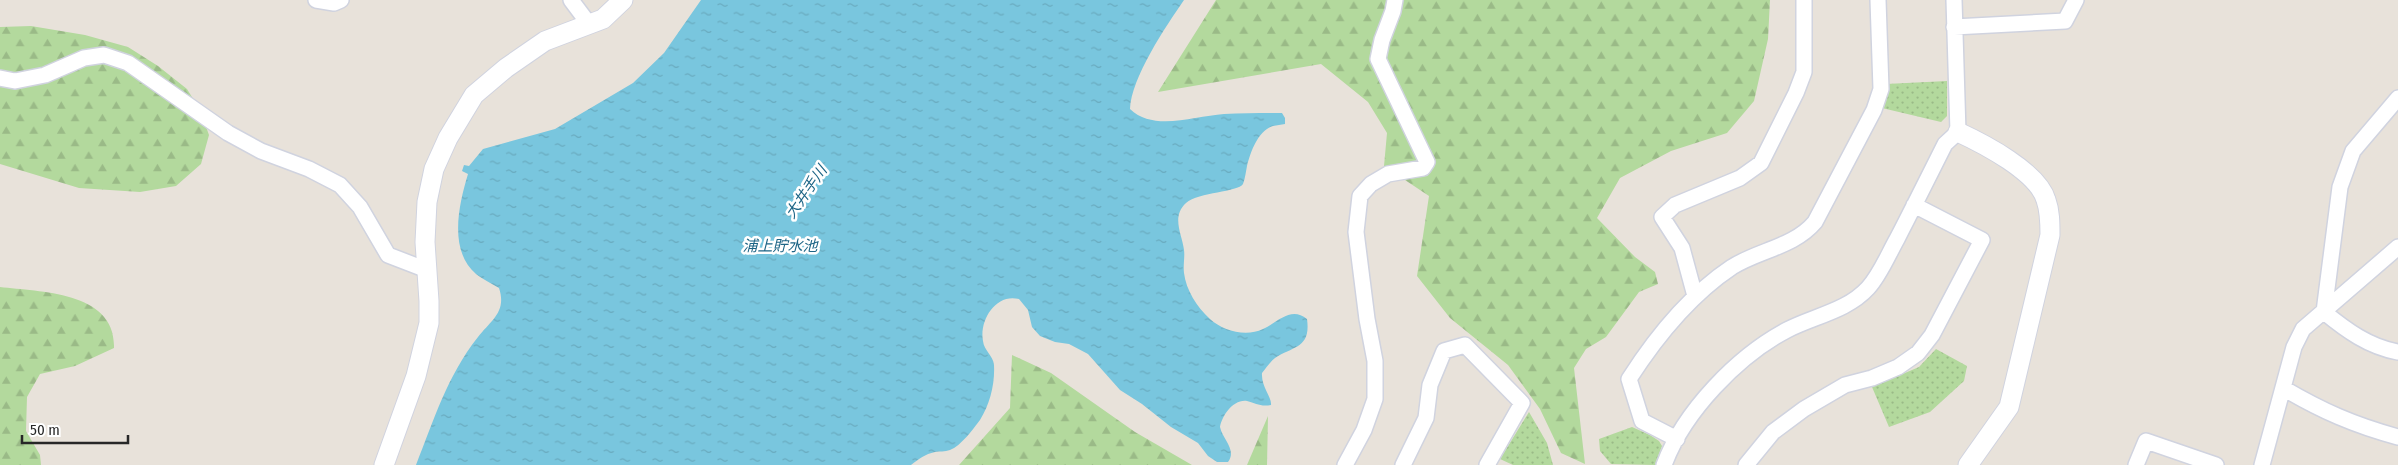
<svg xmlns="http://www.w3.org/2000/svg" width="2398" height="465" viewBox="0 0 2398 465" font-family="'Fira Sans Condensed','Noto Sans JP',sans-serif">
<defs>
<pattern id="forest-firs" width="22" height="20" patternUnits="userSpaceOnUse" patternTransform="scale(1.25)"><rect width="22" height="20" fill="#b3d99d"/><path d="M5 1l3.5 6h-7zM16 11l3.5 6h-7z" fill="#9aba87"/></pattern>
<pattern id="park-dots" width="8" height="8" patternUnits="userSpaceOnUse" patternTransform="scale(1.25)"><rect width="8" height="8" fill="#b3d99d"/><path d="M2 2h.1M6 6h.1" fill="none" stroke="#9aba87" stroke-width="1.8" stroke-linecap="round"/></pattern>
<pattern id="water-ripples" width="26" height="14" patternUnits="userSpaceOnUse" patternTransform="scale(1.25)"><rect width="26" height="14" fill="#79c6de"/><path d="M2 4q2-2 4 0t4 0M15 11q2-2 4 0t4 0" fill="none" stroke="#69aabe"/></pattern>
</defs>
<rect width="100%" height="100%" fill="#e8e2da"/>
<path fill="url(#forest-firs)" d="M 1216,0 L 1770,0 L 1768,39 L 1754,101 L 1727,133 L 1671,151 L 1620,178 L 1597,218 L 1635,257 L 1655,272 L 1658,284 L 1639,292 L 1606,337 L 1586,349 L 1574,368 L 1585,464 L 1561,453 L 1540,409 L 1508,365 L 1450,318 L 1417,276 L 1429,196 L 1384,166 L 1387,133 L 1368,102 L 1321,64 L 1158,92 Z
M 31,26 L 85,35 L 128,47 L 158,66 L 187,89 L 200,110 L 209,135 L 201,164 L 176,186 L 140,192 L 79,188 L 0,164 L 0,27 Z
M 0,287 C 40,292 116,291 114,348 L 75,366 L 40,374 L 27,397 L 26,431 L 40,455 L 41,465 L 0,465 Z
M 1012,355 L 1051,373 L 1135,432 L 1192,465 L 959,465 L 1010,408 Z
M 1268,416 L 1267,465 L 1247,465 Z"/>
<path fill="url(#park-dots)" d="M 1947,81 L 1947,116 L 1941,122 L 1882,108 L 1886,84 Z
M 1936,349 L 1967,366 L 1964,381 L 1930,412 L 1889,427 L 1872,387 L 1919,367 Z
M 1529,412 L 1547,443 L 1553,465 L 1513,465 L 1500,459 Z
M 1632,427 L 1650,435 L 1659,441 L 1662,446 L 1655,465 L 1611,464 L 1600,451 L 1599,439 Z"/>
<path fill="url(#water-ripples)" d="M 701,0 L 1184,0 C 1166,26 1131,78 1130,109 C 1154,132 1194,116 1224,114 C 1243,113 1263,113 1282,113 L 1285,118 L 1285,124 C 1281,125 1277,125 1273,126 C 1258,131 1251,151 1247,166 C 1246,171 1245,179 1243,184 C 1238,192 1199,192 1186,203 C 1171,217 1182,234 1184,250 C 1185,257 1183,265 1184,273 C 1186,290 1197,307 1210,319 C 1223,331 1246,337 1263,329 C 1278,322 1291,306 1307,319 C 1311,348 1294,346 1275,358 C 1270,362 1266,368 1262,373 C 1261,387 1272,397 1271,405 C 1260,407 1256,403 1247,401 C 1233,399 1222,416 1220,427 C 1223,440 1237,450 1228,462 L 1217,462 L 1208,456 L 1198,443 L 1171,427 L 1142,404 L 1120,390 L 1088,354 L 1069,344 L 1055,342 L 1040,336 L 1032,327 L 1028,310 L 1019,299 C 996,293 979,320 983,341 C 984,351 993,355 994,365 C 995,384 990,404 980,420 C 973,429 961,446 950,450 C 945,452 939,451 935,452 C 925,454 919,459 911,465 L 416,465 C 434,420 447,376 478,337 C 491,320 507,312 499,288 C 491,283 482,279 476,274 C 448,250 459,204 468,174 L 462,171 L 464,165 L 469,166 L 483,149 L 555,129 L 633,83 L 664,53 Z"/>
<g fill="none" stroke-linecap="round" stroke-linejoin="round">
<defs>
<path id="minor" d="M 316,0 L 334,3 L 341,0
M 571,0 L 589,24
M 1954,27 L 2065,21 L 2076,0
M 0,78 L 15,81 L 45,75 L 84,58 L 104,55 L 128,63 L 228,133 L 261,151 L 309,169 L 340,185 L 360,207 L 388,255 L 427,270
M 2398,98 L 2353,151 L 2340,187 L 2324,312 C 2346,330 2369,347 2398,352
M 1695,296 L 1682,248 L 1662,217 L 1675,205 L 1740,178 L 1761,163 L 1796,93 L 1804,72 L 1804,0
M 2283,388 C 2322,411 2354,425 2398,437
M 1677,439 L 1642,421 L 1629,379 C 1656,337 1690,295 1732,267 C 1759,250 1794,247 1815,222 L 1874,110 L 1881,89 L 1878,0
M 1345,465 L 1364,430 L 1375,399 L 1375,361 L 1367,319 L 1356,232 L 1360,196 L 1371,184 L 1388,174 L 1423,168 L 1427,162 L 1378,59 L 1382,40 L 1393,11 L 1395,0
M 1403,465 L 1426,418 L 1430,385 L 1444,351 L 1465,345 L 1522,403 L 1487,465
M 1664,465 C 1684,411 1738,356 1787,330 C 1814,316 1847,311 1868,288 C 1880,275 1888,255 1897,239 C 1913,208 1929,176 1945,144 L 1958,132 L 1954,0
M 1746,465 L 1773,432 L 1804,409 L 1845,385 L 1872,378 L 1898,367 L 1918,353 L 1932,335 L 1982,240 L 1914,205
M 2136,465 L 2146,441 L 2216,465
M 2262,465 L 2294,347 L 2303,329 L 2398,247"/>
<path id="tertiary" d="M 1958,132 C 1984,144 2038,172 2046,200 C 2050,211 2050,223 2050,235 L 2009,407 L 1968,465
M 384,465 L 416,376 L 429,323 L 429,301 L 425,242 L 427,202 L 434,169 L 448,138 L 474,95 L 506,68 L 545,41 L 603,19 L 623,0"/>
</defs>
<use href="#minor" stroke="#d0d3df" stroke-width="18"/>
<use href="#tertiary" stroke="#d0d3df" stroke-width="21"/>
<use href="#minor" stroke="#fff" stroke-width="15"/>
<use href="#tertiary" stroke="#fff" stroke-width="19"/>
</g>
<g text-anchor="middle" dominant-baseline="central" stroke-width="5" stroke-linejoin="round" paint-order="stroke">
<g font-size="15" font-style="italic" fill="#1d6586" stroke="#fff">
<text transform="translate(806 192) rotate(-55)">大井手川</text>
<text x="780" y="246">浦上貯水池</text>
</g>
</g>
<path d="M22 435v8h106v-8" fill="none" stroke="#272727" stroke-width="2.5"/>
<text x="30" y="435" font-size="15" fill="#272727" stroke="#ffffff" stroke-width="4" paint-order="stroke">50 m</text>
</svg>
